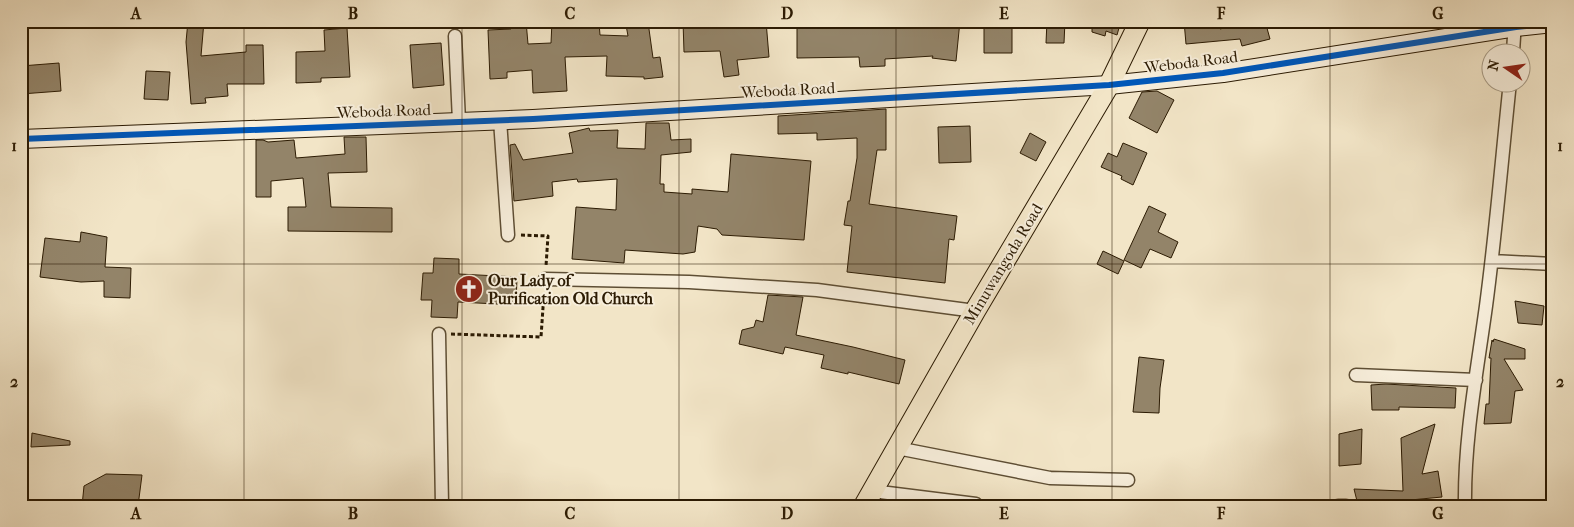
<svg xmlns="http://www.w3.org/2000/svg" width="1574" height="527" viewBox="0 0 1574 527" font-family="'IM FELL French Canon',serif">
<rect width="100%" height="100%" fill="#f2e5c7"/>
<filter id="stains"><feTurbulence type="fractalNoise" baseFrequency=".004" numOctaves="4"/><feColorMatrix values="0 0 0 0 .2 0 0 0 0 .09 0 0 0 0 .02 0 0 0 .5 -.17"/></filter>
<radialGradient id="worn" r=".72"><stop offset=".6" stop-color="#630" stop-opacity="0"/><stop offset="1" stop-color="#630" stop-opacity=".3"/></radialGradient>
<path fill="#938469" stroke="#2c1b03" d="M 188,21 L 204,21 L 201,56 L 246,52 L 246,45 L 263,45 L 264,84 L 227,84 L 228,96 L 205,98 L 206,103 L 191,104 L 186,42 Z
M 510,21 L 526,21 L 528,44 L 551,43 L 552,21 L 568,21 L 568,24 L 599,23 L 600,35 L 628,36 L 626,25 L 648,22 L 653,58 L 660,57 L 663,77 L 644,79 L 644,77 L 606,76 L 607,56 L 565,57 L 567,91 L 533,93 L 532,70 L 507,72 L 507,78 L 490,79 L 488,30 L 511,29 Z
M 683,21 L 708,21 L 708,25 L 737,23 L 737,21 L 766,21 L 769,57 L 737,60 L 739,75 L 724,77 L 720,51 L 684,52 Z
M 797,21 L 839,21 L 839,23 L 884,22 L 884,28 L 922,26 L 921,21 L 960,21 L 956,61 L 932,58 L 933,56 L 885,59 L 885,66 L 860,67 L 859,57 L 797,58 Z
M 984,21 L 1012,21 L 1012,53 L 984,53 Z
M 1047,21 L 1065,21 L 1064,43 L 1046,43 Z
M 1084,21 L 1121,21 L 1117,35 L 1106,31 L 1105,36 L 1092,32 L 1092,27 L 1083,24 Z
M 1184,21 L 1220,21 L 1220,29 L 1253,21 L 1265,21 L 1270,39 L 1242,46 L 1240,39 L 1186,44 Z
M 347,28 L 350,77 L 321,78 L 321,82 L 296,83 L 296,52 L 325,51 L 324,30 Z
M 441,43 L 444,85 L 413,88 L 410,45 Z
M 59,63 L 61,91 L 21,94 L 21,66 Z
M 146,71 L 170,72 L 168,100 L 144,99 Z
M 1157,91 L 1174,100 L 1157,133 L 1129,118 L 1142,92 Z
M 886,109 L 886,150 L 877,150 L 869,204 L 957,216 L 954,240 L 949,239 L 945,283 L 847,272 L 852,226 L 844,225 L 848,201 L 850,201 L 857,158 L 857,138 L 817,140 L 817,133 L 778,134 L 778,116 Z
M 646,123 L 669,123 L 671,140 L 691,139 L 691,152 L 661,155 L 660,184 L 664,184 L 664,192 L 692,194 L 692,189 L 728,192 L 731,154 L 811,161 L 804,240 L 722,235 L 717,229 L 698,226 L 695,252 L 683,254 L 625,250 L 624,263 L 572,259 L 576,207 L 616,210 L 617,179 L 578,182 L 577,179 L 552,182 L 553,196 L 514,201 L 510,145 L 515,144 L 523,160 L 573,153 L 569,133 L 589,128 L 590,131 L 618,130 L 617,148 L 645,149 Z
M 970,126 L 971,162 L 939,163 L 938,127 Z
M 1030,133 L 1046,142 L 1036,161 L 1020,153 Z
M 344,137 L 366,137 L 367,172 L 328,173 L 331,207 L 392,208 L 392,232 L 288,231 L 288,207 L 306,207 L 303,178 L 271,181 L 271,197 L 256,197 L 256,140 L 263,140 L 268,142 L 294,140 L 296,158 L 345,154 Z
M 1123,143 L 1147,153 L 1133,185 L 1121,179 L 1122,176 L 1101,167 L 1108,153 L 1117,157 Z
M 1149,206 L 1166,214 L 1158,232 L 1178,242 L 1171,258 L 1150,249 L 1141,268 L 1124,260 Z
M 81,232 L 107,237 L 105,267 L 131,268 L 130,298 L 104,297 L 104,281 L 81,282 L 40,277 L 45,238 L 80,242 Z
M 1103,251 L 1124,261 L 1118,274 L 1097,264 Z
M 434,258 L 459,259 L 459,274 L 517,277 L 516,305 L 458,302 L 457,318 L 431,317 L 432,300 L 421,300 L 423,273 L 433,273 Z
M 768,295 L 803,297 L 796,335 L 853,347 L 905,360 L 899,384 L 848,372 L 848,374 L 821,368 L 824,355 L 785,347 L 783,354 L 739,344 L 742,330 L 754,327 L 756,320 L 763,322 Z
M 1515,301 L 1544,306 L 1542,325 L 1518,323 Z
M 1494,339 L 1525,349 L 1525,359 L 1504,359 L 1523,390 L 1515,391 L 1511,423 L 1484,424 L 1486,404 L 1489,404 L 1491,358 L 1489,358 L 1492,340 L 1493,342 Z
M 1139,357 L 1164,360 L 1160,388 L 1159,413 L 1133,412 Z
M 1386,384 L 1456,388 L 1455,408 L 1399,407 L 1399,410 L 1372,410 L 1371,385 Z
M 1435,424 L 1422,474 L 1438,471 L 1442,497 L 1358,505 L 1354,489 L 1403,491 L 1401,438 Z
M 1362,429 L 1361,464 L 1339,466 L 1339,434 Z
M 32,433 L 70,441 L 70,445 L 31,447 Z
M 106,474 L 142,475 L 138,506 L 82,506 L 84,486 Z"/>
<g fill="none" stroke-linecap="round" stroke-linejoin="round">
<defs>
<path id="street" d="M 455,36 L 459,121
M 1513,52 L 1515,21
M 500,120 L 508,235
M 1492,261 L 1553,264
M 545,279 L 689,282 L 817,290 L 975,311
M 439,334 L 442,506
M 1356,375 L 1476,380
M 897,448 L 1050,478 L 1128,480
M 872,491 L 976,504
M 1338,506 L 1346,506
M 1465,506 C 1464,439 1477,372 1486,306 C 1496,231 1502,157 1510,82"/>
<path id="secondary" d="M 21,139 L 533,119 L 1109,85 L 1223,73 L 1516,27 L 1553,23"/>
<path id="primary" d="M 864,506 L 975,311 L 1109,85 L 1140,21"/>
</defs>
<use href="#street" stroke="#5e4e34" stroke-width="15"/>
<use href="#secondary" stroke="#2c1b03" stroke-width="20"/>
<use href="#primary" stroke="#2c1b03" stroke-width="22"/>
<path stroke="#2c1b03" stroke-width="3" stroke-dasharray="4 2.5" stroke-linecap="butt" d="M 521,235 L 548,236 L 546,266
M 451,334 L 541,337 L 544,293"/>
<use href="#street" stroke="#f7eedb" stroke-width="12"/>
<use href="#secondary" stroke="#f7eedb" stroke-width="18"/>
<use href="#primary" stroke="#f2e5c7" stroke-width="20"/>
<defs>
<path id="cycleway" d="M 21,139 L 533,119 L 1109,85 L 1223,73 L 1516,27 L 1553,23"/>
</defs>
<use href="#cycleway" stroke="#f7eedb" stroke-width="9"/>
<use href="#cycleway" stroke="#0057b8" stroke-width="6"/>
</g>
<path fill="none" stroke="#2c1b03" stroke-width="1" stroke-opacity="0.55" d="M 244,21 L 244,506M 462,21 L 462,506M 679,21 L 679,506M 896,21 L 896,506M 1112,21 L 1112,506M 1330,21 L 1330,506M 21,264 L 1553,264"/>
<defs>
<symbol id="church-disc" viewBox="-11 -11 22 22"><circle r="9.5" fill="#8f2418" stroke="#f7eedb"/><path d="M-1.2-6h2.4v3.5h3.3v2.4h-3.3V6h-2.4V-.1h-3.3v-2.4h3.3Z" fill="#fff"/></symbol>
</defs>
<g fill-rule="evenodd">
<use href="#church-disc" x="453" y="273" width="32" height="32"/>
</g>
<g text-anchor="middle" dominant-baseline="central" stroke-width="4" stroke-linejoin="round" paint-order="stroke">
<g font-size="16" fill="#2c1b03" stroke="#f7eedb">
<text transform="translate(1191 62) rotate(-7)">Weboda Road</text>
<text transform="translate(788 90) rotate(-3)">Weboda Road</text>
<text transform="translate(384 111) rotate(-2)">Weboda Road</text>
<text transform="translate(1003 264) rotate(-59)">Minuwangoda Road</text>
</g>
<g font-size="16" font-weight="bold" fill="#2c1b03" stroke="#f7eedb" text-anchor="start">
<text x="488" y="280">Our Lady of<tspan x="488" dy="18">Purification Old Church</tspan></text>
</g>
</g>
<rect width="1574" height="527" fill="none" stroke="#f2e5c7" stroke-width="55"/>
<g transform="translate(1506 68) rotate(283)"><circle r="24" fill="#f7eedb" stroke="#a69a85"/>
<path d="M0-4L9 19L0 12L-9 19Z" fill="#8f2418"/>
<text y="-8" font-size="14" font-weight="bold" text-anchor="middle" fill="#2c1b03">N</text>
</g>
<rect x="28" y="28" width="1518" height="472" fill="none" stroke="#2c1b03" stroke-width="2"/>
<g font-size="16" text-anchor="middle" font-weight="bold" fill="#2c1b03">
<text x="136" y="19">A</text>
<text x="353" y="19">B</text>
<text x="570" y="19">C</text>
<text x="787" y="19">D</text>
<text x="1004" y="19">E</text>
<text x="1221" y="19">F</text>
<text x="1438" y="19">G</text>
<text x="14" y="151">1</text>
<text x="1560" y="151">1</text>
<text x="14" y="387">2</text>
<text x="1560" y="387">2</text>
<text x="136" y="519">A</text>
<text x="353" y="519">B</text>
<text x="570" y="519">C</text>
<text x="787" y="519">D</text>
<text x="1004" y="519">E</text>
<text x="1221" y="519">F</text>
<text x="1438" y="519">G</text>
</g>
<rect width="100%" height="100%" filter="url(#stains)"/>
<rect width="100%" height="100%" fill="url(#worn)"/>
</svg>
